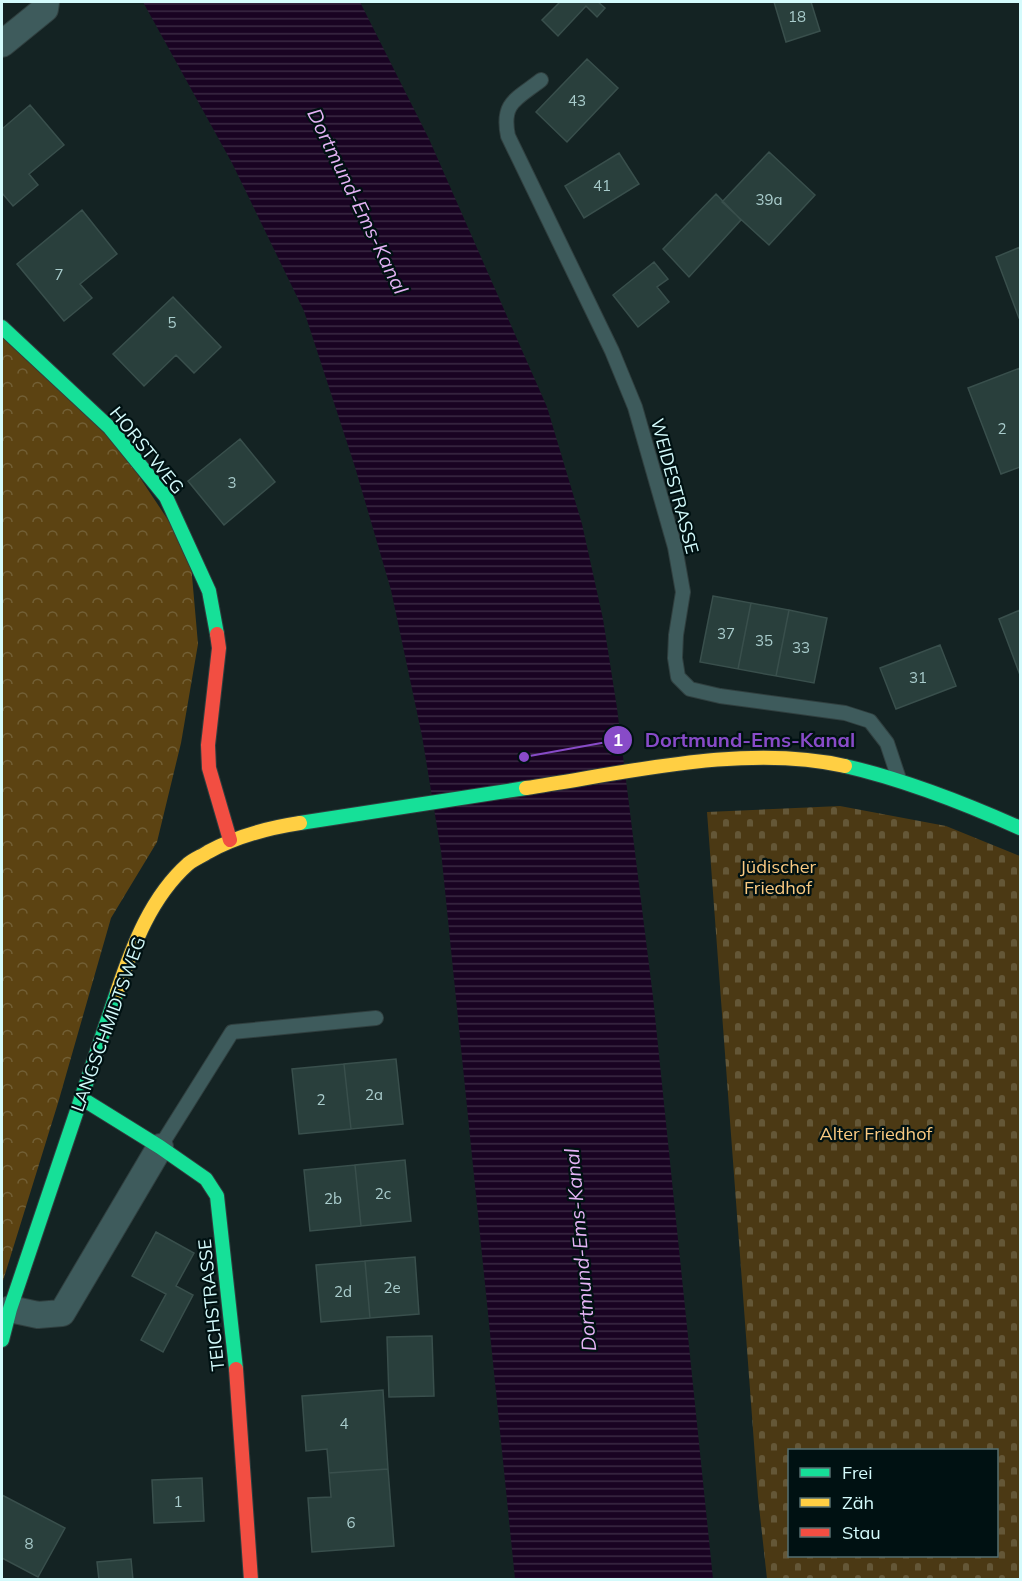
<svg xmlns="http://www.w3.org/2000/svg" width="1022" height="1581" viewBox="0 0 1022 1581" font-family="Mulish,sans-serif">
<defs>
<pattern id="forest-crowns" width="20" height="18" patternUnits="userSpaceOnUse" patternTransform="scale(1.5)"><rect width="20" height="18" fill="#5c4312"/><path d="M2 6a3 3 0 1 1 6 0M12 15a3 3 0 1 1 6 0" fill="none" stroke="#725f35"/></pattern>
<pattern id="cemetery-stones" width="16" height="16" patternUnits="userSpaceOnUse" patternTransform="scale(1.5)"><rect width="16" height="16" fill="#4b3914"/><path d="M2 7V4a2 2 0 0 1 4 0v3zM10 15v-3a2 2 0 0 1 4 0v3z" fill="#645737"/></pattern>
<pattern id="water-rules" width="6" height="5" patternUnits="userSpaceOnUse" patternTransform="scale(1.5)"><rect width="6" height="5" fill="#190322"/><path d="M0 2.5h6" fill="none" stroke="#3a2943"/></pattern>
</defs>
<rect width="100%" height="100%" fill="#142323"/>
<path fill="url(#forest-crowns)" d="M 2,327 L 107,428 L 190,553 L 198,644 L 181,743 L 157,842 L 111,918 L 58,1103 L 2,1284 Z"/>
<path fill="url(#cemetery-stones)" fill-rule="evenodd" d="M 840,806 L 946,826 L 1020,856 L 1020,1579 L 767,1579 L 758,1497 L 707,812 ZM 790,1450 L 996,1450 L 996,1556 L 790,1556 Z"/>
<path fill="url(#water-rules)" d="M 143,2 L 360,2 L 429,139 L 547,407 L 582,524 L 603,619 L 617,708 L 653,997 L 713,1579 L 515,1579 L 441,851 L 422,736 L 391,590 L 355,467 L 304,311 L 232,163 Z"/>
<path fill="#293f3c" stroke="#394f4c" stroke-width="1.5" d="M 560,2 L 598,2 L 605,8 L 597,17 L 586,6 L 558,36 L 542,20 Z
M 774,2 L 811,2 L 820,31 L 786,42 Z
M 587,59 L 618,88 L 567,142 L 536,112 Z
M 30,105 L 64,145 L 29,174 L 38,185 L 13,206 L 2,193 L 2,129 Z
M 769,152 L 815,195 L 769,245 L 722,202 Z
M 619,153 L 639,184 L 584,218 L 565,186 Z
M 716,194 L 741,220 L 689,277 L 663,249 Z
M 82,210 L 117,254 L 80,284 L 92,298 L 64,321 L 17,264 Z
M 1020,247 L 1020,318 L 1019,318 L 996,257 Z
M 654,262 L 668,279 L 657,287 L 669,302 L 638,327 L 613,295 Z
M 173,297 L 221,347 L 194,373 L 176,355 L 144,386 L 113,354 Z
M 1020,368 L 1020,467 L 1001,474 L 968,388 Z
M 240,439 L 275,482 L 224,525 L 188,481 Z
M 713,596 L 751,603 L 738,669 L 700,662 Z
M 751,603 L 789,610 L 776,676 L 738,669 Z
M 789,610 L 827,618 L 814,683 L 776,676 Z
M 1020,610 L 1020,675 L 999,619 Z
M 940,645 L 956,686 L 896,709 L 880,668 Z
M 396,1059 L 403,1124 L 351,1129 L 344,1064 Z
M 344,1064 L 351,1129 L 299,1134 L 292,1069 Z
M 405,1160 L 411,1221 L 361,1226 L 355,1165 Z
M 355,1165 L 361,1226 L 310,1231 L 304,1170 Z
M 156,1232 L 194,1253 L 176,1286 L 193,1295 L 163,1352 L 141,1340 L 166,1294 L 132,1276 Z
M 415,1257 L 419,1314 L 370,1318 L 365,1261 Z
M 365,1261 L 370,1318 L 321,1322 L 316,1265 Z
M 432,1336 L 434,1396 L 389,1397 L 387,1337 Z
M 383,1390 L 388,1469 L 329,1473 L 327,1449 L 306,1451 L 302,1396 Z
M 388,1469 L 394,1546 L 312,1552 L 308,1498 L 331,1497 L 329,1473 Z
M 202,1478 L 204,1521 L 154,1523 L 152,1480 Z
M 2,1495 L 65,1528 L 38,1577 L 2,1558 Z
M 131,1559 L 133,1580 L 99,1580 L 97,1562 Z"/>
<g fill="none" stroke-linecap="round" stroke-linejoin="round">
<defs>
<path id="lane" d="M 541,80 C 517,99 501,102 508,136 L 612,351 L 635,407 L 675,547 L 683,592 L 676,635 L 675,658 L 678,677 L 690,689 L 720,696 L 845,713 L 870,721 L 887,743 L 899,779
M 160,1147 L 232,1032 L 376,1018"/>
<path id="street" d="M 2,44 L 45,9 L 46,2
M 10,1309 L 38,1315 L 62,1313 L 160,1147"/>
<path id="fast" d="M 2,327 L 110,428 L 166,497 L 209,591 L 217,634
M 845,766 C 906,780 964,803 1020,828
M 300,823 L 526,788
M 81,1098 L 160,1147 L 206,1179 L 217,1196 L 236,1369
M 2,1340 L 10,1309 L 117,992"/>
<path id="slow" d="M 526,788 C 626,773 746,743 845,766
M 117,992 C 133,945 151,897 188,864 C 194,859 202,856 208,852 C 237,836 267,828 300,823"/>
<path id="jam" d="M 217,634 L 219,648 L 208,745 L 209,768 L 230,840
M 236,1369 L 251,1580"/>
</defs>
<use href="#lane" stroke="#303f3f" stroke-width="16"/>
<use href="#street" stroke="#303f3f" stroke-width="28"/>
<use href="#fast" stroke="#303f3f" stroke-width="16"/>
<use href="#slow" stroke="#303f3f" stroke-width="16"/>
<use href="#jam" stroke="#303f3f" stroke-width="16"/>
<use href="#lane" stroke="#3e5b5c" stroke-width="14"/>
<use href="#street" stroke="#3e5b5c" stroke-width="26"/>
<use href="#fast" stroke="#16e098" stroke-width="14"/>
<use href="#slow" stroke="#ffcf43" stroke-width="14"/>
<use href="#jam" stroke="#f24e42" stroke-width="14"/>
</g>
<g text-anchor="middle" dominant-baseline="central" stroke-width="4.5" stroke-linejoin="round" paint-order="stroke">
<g font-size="15" fill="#a9cccc">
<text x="797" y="16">18</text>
<text x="577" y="100">43</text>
<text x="602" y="185">41</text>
<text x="769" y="199">39a</text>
<text x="59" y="274">7</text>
<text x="172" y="322">5</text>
<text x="1002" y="428">2</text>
<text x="232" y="482">3</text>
<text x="726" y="633">37</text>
<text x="764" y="640">35</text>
<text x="801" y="647">33</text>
<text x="918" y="677">31</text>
<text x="374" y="1094">2a</text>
<text x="321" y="1099">2</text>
<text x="383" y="1193">2c</text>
<text x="333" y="1198">2b</text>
<text x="392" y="1287">2e</text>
<text x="343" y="1291">2d</text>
<text x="344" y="1423">4</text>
<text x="178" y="1501">1</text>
<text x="351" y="1522">6</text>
<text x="29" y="1543">8</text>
</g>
<g font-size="18" fill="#d4fbfc" stroke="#001112">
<text transform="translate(147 450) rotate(51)">HORSTWEG</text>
<text transform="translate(675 486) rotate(75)">WEIDESTRASSE</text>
<text transform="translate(108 1024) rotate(-70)">LANGSCHMIDTSWEG</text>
<text transform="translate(211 1305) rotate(-96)">TEICHSTRASSE</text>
</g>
<g font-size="18" fill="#faca82" stroke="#001112">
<text x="778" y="866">Jüdischer<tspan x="778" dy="21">Friedhof</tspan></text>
<text x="876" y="1133">Alter Friedhof</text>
</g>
<g font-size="20" font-style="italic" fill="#e4b3f5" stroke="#001112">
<text transform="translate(358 201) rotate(64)">Dortmund-Ems-Kanal</text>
<text transform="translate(580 1250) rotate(-95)">Dortmund-Ems-Kanal</text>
</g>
</g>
<path fill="none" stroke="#884bc8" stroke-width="2" d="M524 757L618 740"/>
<g fill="#884bc8" stroke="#001112" stroke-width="2">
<circle cx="524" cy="757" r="6"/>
<circle cx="618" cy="740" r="15"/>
</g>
<g font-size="18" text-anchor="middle" font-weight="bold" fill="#fff">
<text x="618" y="746">1</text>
</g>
<g font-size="20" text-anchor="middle" font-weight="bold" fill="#884bc8" stroke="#001112" stroke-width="4.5" stroke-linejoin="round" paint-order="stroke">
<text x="750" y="747">Dortmund-Ems-Kanal</text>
</g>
<rect width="1022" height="1581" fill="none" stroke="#d4fbfc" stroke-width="6"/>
<rect x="788" y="1449" width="210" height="108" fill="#001112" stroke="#556f70" stroke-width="1.5"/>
<rect x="800" y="1468" width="30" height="9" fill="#16e098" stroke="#556f70" stroke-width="1.5"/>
<text x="842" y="1479" font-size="18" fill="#d4fbfc">Frei</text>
<rect x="800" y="1498" width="30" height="9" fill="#ffcf43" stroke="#556f70" stroke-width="1.5"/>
<text x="842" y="1509" font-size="18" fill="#d4fbfc">Zäh</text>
<rect x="800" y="1528" width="30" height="9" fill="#f24e42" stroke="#556f70" stroke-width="1.5"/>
<text x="842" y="1539" font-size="18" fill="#d4fbfc">Stau</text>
</svg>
